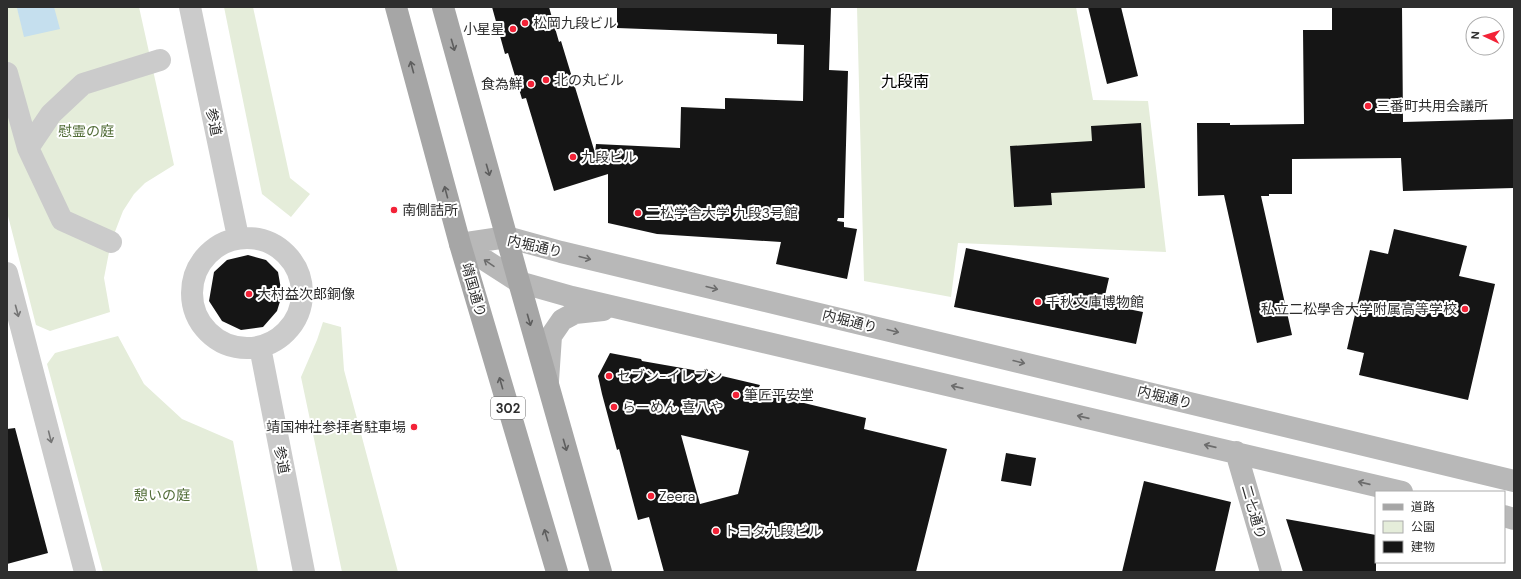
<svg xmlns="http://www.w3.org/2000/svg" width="1521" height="579" viewBox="0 0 1521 579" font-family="'DM Sans','Noto Sans JP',sans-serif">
<rect width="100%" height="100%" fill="#fff"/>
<path fill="#e5edda" d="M 7,7 L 139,7 L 174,165 L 145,183 L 134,194 L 123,211 L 111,242 L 104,278 L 110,312 L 50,331 L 36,325 L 7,212 Z
M 224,7 L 253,7 L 290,178 L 310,194 L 291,217 L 262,194 Z
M 857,7 L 1076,7 L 1093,100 L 1148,101 L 1166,252 L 958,243 L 951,297 L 864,281 Z
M 323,322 L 341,327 L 344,370 L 398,572 L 342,572 L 301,377 L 317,340 Z
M 118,336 L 144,384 L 182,419 L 233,441 L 258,572 L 103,572 L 47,364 L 55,353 Z"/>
<path fill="#c5dfee" d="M 22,7 L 54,7 L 60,29 L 24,37 L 17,8 Z"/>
<path fill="#151515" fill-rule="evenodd" d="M 492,7 L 549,7 L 559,42 L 561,41 L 595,153 L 596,144 L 680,148 L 681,107 L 725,109 L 725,98 L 803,101 L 804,45 L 777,44 L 777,34 L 617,28 L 617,7 L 831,7 L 829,70 L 848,71 L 844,218 L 838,218 L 837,221 L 844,222 L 844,227 L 857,229 L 847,279 L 776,264 L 781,242 L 657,234 L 608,223 L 608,174 L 554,191 L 526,98 L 522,99 L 508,53 L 505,54 Z
M 1088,7 L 1121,7 L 1138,76 L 1107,84 Z
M 1332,7 L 1402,7 L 1403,122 L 1514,119 L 1514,188 L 1403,191 L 1401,158 L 1292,159 L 1292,194 L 1269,194 L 1269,196 L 1261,196 L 1292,335 L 1257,343 L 1224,195 L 1198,196 L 1197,123 L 1230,123 L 1230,125 L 1304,124 L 1303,30 L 1332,30 Z
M 1141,123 L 1145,188 L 1051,193 L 1052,205 L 1014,207 L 1010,146 L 1092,141 L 1091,126 Z
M 1394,229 L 1467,246 L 1459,276 L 1495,284 L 1468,400 L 1359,375 L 1364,353 L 1347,349 L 1370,250 L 1388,254 Z
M 966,248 L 1109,278 L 1103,304 L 1143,312 L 1136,344 L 954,307 Z
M 248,255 L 266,260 L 278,272 L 282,295 L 277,311 L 263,327 L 241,330 L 222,321 L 209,301 L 214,272 L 227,260 Z
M 610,353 L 641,359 L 642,361 L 705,372 L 760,385 L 759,387 L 805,398 L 804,403 L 866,418 L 864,429 L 947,449 L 916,572 L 664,572 L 649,517 L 638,520 L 619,449 L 617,450 L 602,394 L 598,376 ZM 681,435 L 749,451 L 738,494 L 700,504 Z
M 15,428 L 48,553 L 7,564 L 7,429 Z
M 1006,453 L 1036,458 L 1031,486 L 1001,481 Z
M 1144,481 L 1231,502 L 1215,572 L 1122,572 Z
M 1286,519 L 1376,535 L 1376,572 L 1303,572 Z"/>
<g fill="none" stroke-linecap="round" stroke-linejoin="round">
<path stroke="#cbcbcb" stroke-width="22" d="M 190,7 L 238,237
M 7,73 L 28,148 L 62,220 L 111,242
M 28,148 L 51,114 L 83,84 L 160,60
M192 293a55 55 0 1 1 110 0a55 55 0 1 1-110 0Z
M 7,273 L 85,572
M 260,347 L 304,572"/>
<path stroke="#b8b8b8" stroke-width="22" d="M 460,244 L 507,237 L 561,252 L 1514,481
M 460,244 L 519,282 L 572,297 L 1402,492
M 548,381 L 551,336 L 562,320 L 575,313 L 603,310
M 1236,452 L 1271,572
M 1504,516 L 1514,519"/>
<path stroke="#a6a6a6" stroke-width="22" d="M 396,7 L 460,244 L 557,572
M 443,7 L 519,282 L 601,572"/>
</g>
<defs><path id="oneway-shaft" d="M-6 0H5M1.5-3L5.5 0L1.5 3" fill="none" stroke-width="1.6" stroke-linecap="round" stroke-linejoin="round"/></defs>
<g stroke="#5e5e5e">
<use href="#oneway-shaft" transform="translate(453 45) rotate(74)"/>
<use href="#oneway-shaft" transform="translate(412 67) rotate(-105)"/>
<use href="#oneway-shaft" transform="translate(488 170) rotate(74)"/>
<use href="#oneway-shaft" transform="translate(446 192) rotate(-105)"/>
<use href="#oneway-shaft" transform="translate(529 320) rotate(74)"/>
<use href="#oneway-shaft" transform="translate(501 383) rotate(-106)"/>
<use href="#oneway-shaft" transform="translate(565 445) rotate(74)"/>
<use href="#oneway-shaft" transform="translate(546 535) rotate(-107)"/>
</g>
<g stroke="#6c6c6c">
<use href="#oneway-shaft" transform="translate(585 258) rotate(14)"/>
<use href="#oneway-shaft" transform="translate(489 263) rotate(-146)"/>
<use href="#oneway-shaft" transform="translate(712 288) rotate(14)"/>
<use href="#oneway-shaft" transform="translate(893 331) rotate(14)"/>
<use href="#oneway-shaft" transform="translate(1019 362) rotate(14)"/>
<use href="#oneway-shaft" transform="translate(957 387) rotate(-167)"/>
<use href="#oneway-shaft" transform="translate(1083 417) rotate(-167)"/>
<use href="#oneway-shaft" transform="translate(1210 446) rotate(-167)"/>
<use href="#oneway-shaft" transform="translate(1364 483) rotate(-167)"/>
</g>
<g stroke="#757575">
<use href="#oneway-shaft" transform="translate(17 311) rotate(75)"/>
<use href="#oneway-shaft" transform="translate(50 437) rotate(76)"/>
</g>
<g fill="#f32237" stroke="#fff" stroke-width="1.5">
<circle cx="525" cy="23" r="4"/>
<circle cx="513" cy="29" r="4"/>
<circle cx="546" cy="80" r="4"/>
<circle cx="531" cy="84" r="4"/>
<circle cx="1368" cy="106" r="4"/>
<circle cx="573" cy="157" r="4"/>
<circle cx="394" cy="210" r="4"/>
<circle cx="638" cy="213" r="4"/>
<circle cx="249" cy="294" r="4"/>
<circle cx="1038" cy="302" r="4"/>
<circle cx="1465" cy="309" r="4"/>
<circle cx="609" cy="376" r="4"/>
<circle cx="736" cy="395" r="4"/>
<circle cx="614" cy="407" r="4"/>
<circle cx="414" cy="427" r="4"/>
<circle cx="651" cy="496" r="4"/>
<circle cx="716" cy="531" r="4"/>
</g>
<g text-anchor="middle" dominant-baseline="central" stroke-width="4" stroke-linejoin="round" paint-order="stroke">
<rect fill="#fff" stroke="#6d6d6d" stroke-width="1" x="491" y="397" width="34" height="22" rx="3"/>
<g font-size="13" font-weight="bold" fill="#2e2e2e">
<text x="508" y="408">302</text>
</g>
<g font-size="14" fill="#2e2e2e" stroke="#fff" text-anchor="start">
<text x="533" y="23">松岡九段ビル</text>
<text x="505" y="29" text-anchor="end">小星星</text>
<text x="554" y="80">北の丸ビル</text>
<text x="523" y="84" text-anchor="end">食為鮮</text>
<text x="1376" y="106">三番町共用会議所</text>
<text x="581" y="157">九段ビル</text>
<text x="402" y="210">南側詰所</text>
<text x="646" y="213">二松学舎大学 九段3号館</text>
<text x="257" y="294">大村益次郎銅像</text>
<text x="1046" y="302">千秋文庫博物館</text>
<text x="1457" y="309" text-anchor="end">私立二松學舎大学附属高等学校</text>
<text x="617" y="376">セブン-イレブン</text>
<text x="744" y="395">筆匠平安堂</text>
<text x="622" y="407">らーめん 喜八や</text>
<text x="406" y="427" text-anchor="end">靖国神社参拝者駐車場</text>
<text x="659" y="496">Zeera</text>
<text x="724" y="531">トヨタ九段ビル</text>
</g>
<g font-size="14" fill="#2e2e2e" stroke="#fff">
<text transform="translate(214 122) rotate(78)">参道</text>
<text transform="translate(535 246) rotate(13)">内堀通り</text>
<text transform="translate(474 290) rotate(74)">靖国通り</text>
<text transform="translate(850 321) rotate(14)">内堀通り</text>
<text transform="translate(1165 397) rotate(14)">内堀通り</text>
<text transform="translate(282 460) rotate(79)">参道</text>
<text transform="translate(1254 512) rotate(74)">二七通り</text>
</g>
<g font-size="14" fill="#526d38" stroke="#fff">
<text x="86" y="131">慰霊の庭</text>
<text x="162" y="495">憩いの庭</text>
</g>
<g font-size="16" fill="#000" stroke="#fff">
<text x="905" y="81">九段南</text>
</g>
</g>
<rect width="1521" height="579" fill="none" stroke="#2e2e2e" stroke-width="16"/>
<rect x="1375" y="491" width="130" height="72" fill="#ffffff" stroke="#ababab"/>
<rect x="1383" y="504" width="20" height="6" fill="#a6a6a6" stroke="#ababab"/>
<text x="1411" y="511" font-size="12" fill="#2e2e2e">道路</text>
<rect x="1383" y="521" width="20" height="12" fill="#e5edda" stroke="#ababab"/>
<text x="1411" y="531" font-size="12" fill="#2e2e2e">公園</text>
<rect x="1383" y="541" width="20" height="12" fill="#151515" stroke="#ababab"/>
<text x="1411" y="551" font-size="12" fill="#2e2e2e">建物</text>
<g transform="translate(1485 36) rotate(274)"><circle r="19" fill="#ffffff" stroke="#ababab"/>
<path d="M0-3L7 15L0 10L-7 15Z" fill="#f32237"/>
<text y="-6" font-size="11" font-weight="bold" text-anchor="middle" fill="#2e2e2e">N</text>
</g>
</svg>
